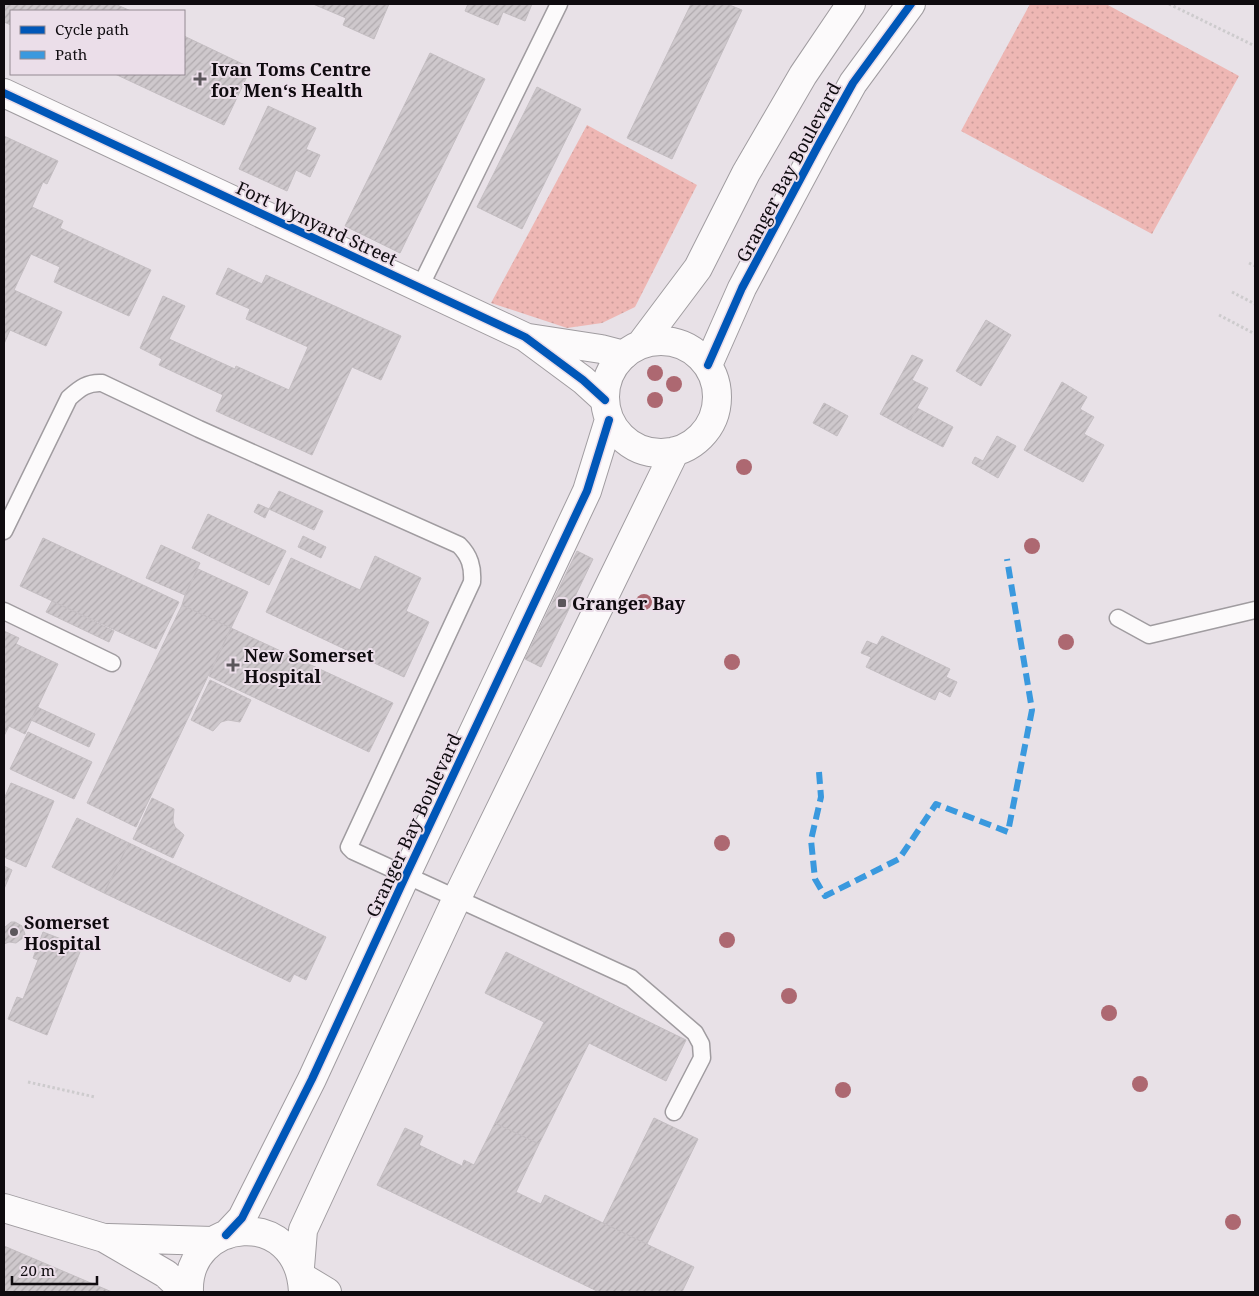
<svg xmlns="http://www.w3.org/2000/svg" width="1259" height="1296" viewBox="0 0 1259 1296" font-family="'Noto Serif',serif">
<defs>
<pattern id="grass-dots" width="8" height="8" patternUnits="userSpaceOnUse" patternTransform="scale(1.25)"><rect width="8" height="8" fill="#eeb7b4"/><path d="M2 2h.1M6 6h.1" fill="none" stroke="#cb9c9a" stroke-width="1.8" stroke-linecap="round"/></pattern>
<pattern id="building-hatch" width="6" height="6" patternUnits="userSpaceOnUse" patternTransform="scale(1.25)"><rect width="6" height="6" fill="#cec8cc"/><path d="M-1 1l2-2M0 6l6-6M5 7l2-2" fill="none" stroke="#b0aaae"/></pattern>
</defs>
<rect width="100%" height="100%" fill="#e8e1e7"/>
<path fill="url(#grass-dots)" d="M 1030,4 L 1106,4 L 1239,76 L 1152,234 L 961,131 Z
M 587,125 L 697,185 L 635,307 L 602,323 L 567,328 L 491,303 Z"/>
<path fill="url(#building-hatch)" stroke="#c4bec2" d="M 4,4 L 115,4 L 131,11 L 11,11 L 11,25 L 4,22 Z
M 313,4 L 389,4 L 374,39 L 343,25 L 346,18 Z
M 468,4 L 532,4 L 525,21 L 503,12 L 498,25 L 465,11 Z
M 691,4 L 727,4 L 742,10 L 672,159 L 627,138 Z
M 184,36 L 251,68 L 224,125 L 115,74 L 184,74 Z
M 430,53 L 485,79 L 400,253 L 345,226 Z
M 537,87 L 581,109 L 522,229 L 477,207 Z
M 268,106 L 316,128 L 306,149 L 320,155 L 310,177 L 296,170 L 287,191 L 239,169 Z
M 4,136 L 58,161 L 47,184 L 43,182 L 32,207 L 63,221 L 60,228 L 151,270 L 129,316 L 54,282 L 60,267 L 31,254 L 14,290 L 62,312 L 46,346 L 10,330 L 4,344 Z
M 228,268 L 262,284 L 266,275 L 401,336 L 381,380 L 352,367 L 312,455 L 216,411 L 223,395 L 159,365 L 162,359 L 140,348 L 163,296 L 185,306 L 169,339 L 235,369 L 236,366 L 289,390 L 308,347 L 246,319 L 250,309 L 216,294 Z
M 986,320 L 1011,335 L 981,386 L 956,371 Z
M 912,355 L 923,360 L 912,380 L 928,388 L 906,428 L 880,414 Z
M 1062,382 L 1087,397 L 1080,409 L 1094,417 L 1084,434 L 1104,445 L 1083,482 L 1024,450 Z
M 824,403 L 848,416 L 837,436 L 813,423 Z
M 917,408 L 953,427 L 943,447 L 906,428 Z
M 997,436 L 1016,446 L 998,478 L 972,463 L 975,457 L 983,461 Z
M 279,491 L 323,511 L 314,530 L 269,509 Z
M 258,504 L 269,509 L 265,518 L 254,512 Z
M 208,514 L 286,551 L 269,585 L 192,548 Z
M 303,536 L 326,547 L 321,558 L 298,547 Z
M 43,538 L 179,602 L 156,649 L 20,586 Z
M 161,545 L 200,563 L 185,595 L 146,578 Z
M 577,551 L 593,559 L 541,667 L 525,659 Z
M 375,556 L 421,578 L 406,611 L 429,622 L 404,677 L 266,612 L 291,558 L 360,590 Z
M 198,569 L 248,592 L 231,628 L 182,605 L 185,595 Z
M 52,601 L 114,631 L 109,642 L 46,612 Z
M 182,605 L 231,628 L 136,827 L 87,803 Z
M 231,628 L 393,703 L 369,752 L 209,676 Z
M 4,631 L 19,638 L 16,644 L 58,664 L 25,734 L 9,726 L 4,736 Z
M 882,636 L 950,669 L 946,677 L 957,682 L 950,697 L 939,691 L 935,700 L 866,667 L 871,657 L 861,653 L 867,641 L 877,645 Z
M 210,680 L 251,700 L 240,722 L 228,720 L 221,722 L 213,731 L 191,720 Z
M 37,707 L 95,734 L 89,747 L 31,720 Z
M 28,732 L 92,762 L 74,799 L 10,769 Z
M 11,783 L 54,801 L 26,867 L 4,857 L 4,799 Z
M 152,798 L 174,809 L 173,821 L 175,827 L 184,835 L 173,858 L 133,839 Z
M 77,818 L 129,843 L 104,893 L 52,867 Z
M 129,843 L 326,937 L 306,980 L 294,974 L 290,982 L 104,893 Z
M 4,866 L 12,870 L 4,889 Z
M 11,922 L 15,922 L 22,926 L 25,934 L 23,938 L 16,943 L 9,942 L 4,944 L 4,928 Z
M 43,932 L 82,947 L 47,1035 L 8,1019 L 17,997 L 23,999 L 38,960 L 33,958 Z
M 506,952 L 686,1040 L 666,1081 L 589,1043 L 539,1144 L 495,1123 L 544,1022 L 485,993 Z
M 654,1118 L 698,1139 L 647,1244 L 603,1223 Z
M 495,1123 L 539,1144 L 516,1192 L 541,1204 L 545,1195 L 694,1267 L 682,1292 L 599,1292 L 377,1185 L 405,1128 L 423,1136 L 419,1145 L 462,1166 L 464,1160 L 474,1165 Z
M 4,1246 L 112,1292 L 4,1292 Z"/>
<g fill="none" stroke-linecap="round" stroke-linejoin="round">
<defs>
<path id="service" d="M 420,287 L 559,4
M 4,531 L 69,398 C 80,388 88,382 102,383 L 199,429 L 459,545 C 470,556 473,567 472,582 L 349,847 L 353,851 L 631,978 L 695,1033 L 701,1044 L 702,1058 L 674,1112
M 4,611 L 112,663
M 1118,618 L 1149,635 L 1255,610"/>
<path id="minor" d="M 4,93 L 525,337 L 583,380 L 605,400
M 529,338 L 601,349 L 624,355"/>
<path id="tertiary" d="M605 397a56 56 0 1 1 112 0a56 56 0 1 1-112 0Z
M 641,344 L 698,268 L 746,173 L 803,75 L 851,4
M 708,365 L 742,288 L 819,144 L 853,83 L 911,4
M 4,1208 L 104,1238 L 166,1274 L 185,1292
M 226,1235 L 242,1218 L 312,1079 L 406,875 L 587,491 L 609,420
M 108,1238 L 213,1241
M 300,1267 L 303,1230 L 457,898 L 675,451
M 302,1277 L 327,1292
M 189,1292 C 186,1217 299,1205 303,1292"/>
</defs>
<use href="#service" stroke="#a09ca0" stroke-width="19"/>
<use href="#minor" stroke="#a09ca0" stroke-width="30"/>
<use href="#tertiary" stroke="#a09ca0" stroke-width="30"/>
<path stroke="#cdcbcd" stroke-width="3" stroke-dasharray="2.5 2.5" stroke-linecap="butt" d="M 1169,4 L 1255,46
M 1249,263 L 1255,266
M 1232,292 L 1255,304
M 1219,315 L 1255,334
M 28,1082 L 95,1097"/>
<use href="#service" stroke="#fcfafb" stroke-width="16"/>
<use href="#minor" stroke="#fcfafb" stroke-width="28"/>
<use href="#tertiary" stroke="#fcfafb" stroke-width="28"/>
<path stroke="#3a99de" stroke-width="6" stroke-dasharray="12 6" stroke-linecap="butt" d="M 819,772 L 821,797 L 811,840 L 815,879 L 825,896 L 899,859 L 936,804 L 1008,832 L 1032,710 L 1007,559"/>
<defs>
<path id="cycleway" d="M 4,93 L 525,337 L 583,380 L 605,400
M 708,365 L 742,288 L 819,144 L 853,83 L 911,4
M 226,1235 L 242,1218 L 312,1079 L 406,875 L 587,491 L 609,420"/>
</defs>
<use href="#cycleway" stroke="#ebdee9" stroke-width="11"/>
<use href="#cycleway" stroke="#0057b8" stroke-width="8"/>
</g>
<g fill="#ad6871">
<circle cx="655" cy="373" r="8"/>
<circle cx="674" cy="384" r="8"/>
<circle cx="655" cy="400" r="8"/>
<circle cx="744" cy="467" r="8"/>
<circle cx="1032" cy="546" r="8"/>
<circle cx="644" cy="602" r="8"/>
<circle cx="1066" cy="642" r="8"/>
<circle cx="732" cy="662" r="8"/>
<circle cx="722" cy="843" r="8"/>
<circle cx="727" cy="940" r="8"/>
<circle cx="789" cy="996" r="8"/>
<circle cx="1109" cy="1013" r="8"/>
<circle cx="1140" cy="1084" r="8"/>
<circle cx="843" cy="1090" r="8"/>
<circle cx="1233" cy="1222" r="8"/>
</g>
<g fill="#5b565b" stroke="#ebdee9" stroke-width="2">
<path d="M197.5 71.5h5v5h5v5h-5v5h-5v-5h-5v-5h5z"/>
<rect x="557" y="598" width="10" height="10" rx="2.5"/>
<path d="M230.5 657.5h5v5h5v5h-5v5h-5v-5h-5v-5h5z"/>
<circle cx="14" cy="932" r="5"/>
</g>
<g text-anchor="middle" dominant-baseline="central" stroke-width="4" stroke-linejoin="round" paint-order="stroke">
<g font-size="18" font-weight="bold" fill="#0f0b0f" stroke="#ebdee9" text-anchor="start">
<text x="211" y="69">Ivan Toms Centre<tspan x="211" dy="21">for Men‘s Health</tspan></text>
<text x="572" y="603">Granger Bay</text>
<text x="244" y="655">New Somerset<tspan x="244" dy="21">Hospital</tspan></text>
<text x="24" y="922">Somerset<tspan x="24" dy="21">Hospital</tspan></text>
</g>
<g font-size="18" fill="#0f0b0f" stroke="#ebdee9">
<text transform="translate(788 172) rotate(-62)">Granger Bay Boulevard</text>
<text transform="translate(317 223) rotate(25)">Fort Wynyard Street</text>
<text transform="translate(413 825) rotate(-65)">Granger Bay Boulevard</text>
</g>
</g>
<rect width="1259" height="1296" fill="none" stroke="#0f0b0f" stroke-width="10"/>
<rect x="10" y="10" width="175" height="65" fill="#ebdee9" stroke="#938a92"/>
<rect x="20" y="26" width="25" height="8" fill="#0057b8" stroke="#938a92"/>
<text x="55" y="35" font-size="15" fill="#0f0b0f">Cycle path</text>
<rect x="20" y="51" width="25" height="8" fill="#3a99de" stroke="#938a92"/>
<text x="55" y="60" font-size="15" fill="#0f0b0f">Path</text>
<path d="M12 1276v8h85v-8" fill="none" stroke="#0f0b0f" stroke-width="2.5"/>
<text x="20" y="1276" font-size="15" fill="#0f0b0f" stroke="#ebdee9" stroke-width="4" paint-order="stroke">20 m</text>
</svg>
